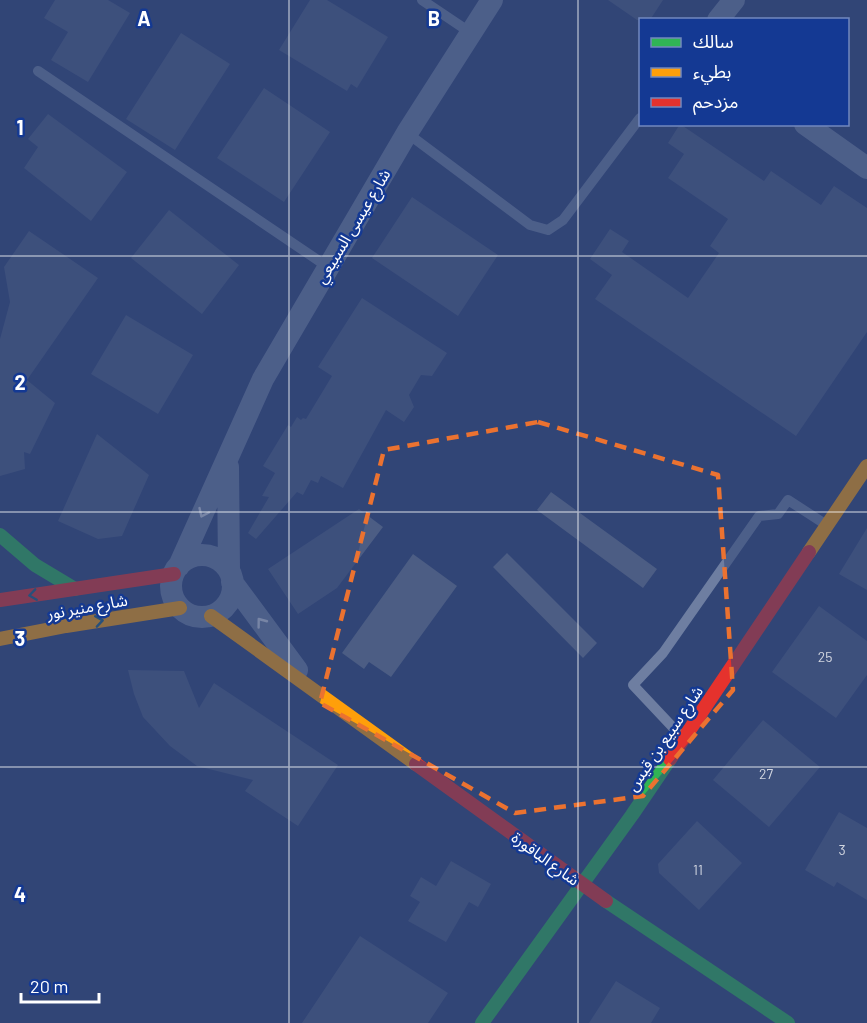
<svg xmlns="http://www.w3.org/2000/svg" width="867" height="1023" viewBox="0 0 867 1023" font-family="Barlow,'Noto Sans Arabic',sans-serif">
<rect width="100%" height="100%" fill="#314576"/>
<path fill="#4c5d84" d="M 55,0 L 108,0 L 130,13 L 88,82 L 51,60 L 68,32 L 44,18 Z
M 310,0 L 327,0 L 388,37 L 357,88 L 351,84 L 347,91 L 279,50 Z
M 608,0 L 663,0 L 650,20 L 637,20 Z
M 181,33 L 230,64 L 175,150 L 126,119 Z
M 264,88 L 330,132 L 284,202 L 217,158 Z
M 48,114 L 127,172 L 91,221 L 24,168 L 38,147 L 28,139 Z
M 680,124 L 764,181 L 771,171 L 821,205 L 834,186 L 867,208 L 867,332 L 796,436 L 595,299 L 612,275 L 590,259 L 610,229 L 629,241 L 622,252 L 688,298 L 719,253 L 710,246 L 728,219 L 668,178 L 684,154 L 668,143 Z
M 412,197 L 498,255 L 458,316 L 372,258 Z
M 169,210 L 239,265 L 202,314 L 131,258 Z
M 29,231 L 98,278 L 27,380 L 55,403 L 30,454 L 24,452 L 25,469 L 0,476 L 0,339 L 10,302 L 4,267 Z
M 362,298 L 447,353 L 432,376 L 421,375 L 409,395 L 414,407 L 404,422 L 386,410 L 343,488 L 321,476 L 318,483 L 311,480 L 303,495 L 297,492 L 256,539 L 248,533 L 269,497 L 262,496 L 275,473 L 263,466 L 288,425 L 291,427 L 297,417 L 301,420 L 303,418 L 306,419 L 332,376 L 318,367 Z
M 126,315 L 193,355 L 158,414 L 91,374 Z
M 97,434 L 149,475 L 122,536 L 98,539 L 58,521 Z
M 551,492 L 657,569 L 643,588 L 537,510 Z
M 359,509 L 383,527 L 337,588 L 298,614 L 268,569 Z
M 867,528 L 867,590 L 839,574 Z
M 507,553 L 597,643 L 583,658 L 493,567 Z
M 413,554 L 457,586 L 391,677 L 369,662 L 364,669 L 342,653 Z
M 819,606 L 867,641 L 867,675 L 836,718 L 772,672 Z
M 128,670 L 184,671 L 199,708 L 214,683 L 338,765 L 298,826 L 245,791 L 253,780 L 197,766 L 170,746 L 143,717 L 134,694 Z
M 763,720 L 820,767 L 769,827 L 713,780 Z
M 839,812 L 867,828 L 867,900 L 837,882 L 834,887 L 805,870 Z
M 697,821 L 742,863 L 699,910 L 659,873 L 658,864 Z
M 451,861 L 491,884 L 478,907 L 469,902 L 446,942 L 408,921 L 420,902 L 410,896 L 421,877 L 436,886 Z
M 360,936 L 448,993 L 428,1023 L 302,1023 Z
M 616,981 L 660,1008 L 651,1023 L 589,1023 Z"/>
<g fill="none" stroke-linecap="round" stroke-linejoin="round">
<path stroke="#6e7ea1" stroke-width="10" d="M 422,0 L 471,33
M 38,71 L 328,267
M 407,133 L 530,225 L 548,230 L 563,220 L 640,118
M 681,736 L 633,685 L 663,653 L 759,516 L 778,514 L 788,500 L 825,524"/>
<path stroke="#6e7ea1" stroke-width="22" d="M 718,20 L 734,0
M 805,124 L 867,168
M 228,467 L 229,568
M171 586a31 31 0 1 1 62 0a31 31 0 1 1-62 0Z
M 179,566 L 263,379 L 407,133 L 492,0
M 232,582 L 297,670"/>
<path stroke="#30b455" stroke-width="14" d="M 0,535 L 35,565 L 75,589
M 606,901 L 788,1023
M 482,1023 L 632,815 L 670,759"/>
<path stroke="#ff9f0a" stroke-width="14" d="M 809,552 L 867,466
M 211,616 L 416,764
M 0,639 L 66,626 L 180,608"/>
<path stroke="#e5322d" stroke-width="14" d="M 0,600 L 174,574
M 670,759 L 809,552
M 416,764 L 606,901"/>
</g>
<defs><path id="oneway-chevron" d="M-2-3.5L2.5 0L-2 3.5" fill="none" stroke-width="1.6" stroke-linecap="round" stroke-linejoin="round" transform="scale(1.5)"/></defs>
<g stroke="#ccd2de">
<use href="#oneway-chevron" transform="translate(203 513) rotate(115)"/>
<use href="#oneway-chevron" transform="translate(261 622) rotate(-127)"/>
</g>
<g stroke="#1c5e80">
<use href="#oneway-chevron" transform="translate(33 595) rotate(172)"/>
<use href="#oneway-chevron" transform="translate(99 621) rotate(-9)"/>
</g>
<path d="M0 0H867V1023H0ZM 538,422 L 718,475 L 733,690 L 643,796 L 515,813 L 320,703 L 384,450 Z" fill="#314576" fill-opacity=".55" fill-rule="evenodd"/>
<path fill="none" stroke="#eb7230" stroke-width="4.5" stroke-dasharray="12 8" stroke-linejoin="round" d="M 538,422 L 718,475 L 733,690 L 643,796 L 515,813 L 320,703 L 384,450 Z"/>
<path fill="none" stroke="#fff" stroke-width="1.5" stroke-opacity="0.55" d="M 289,0 L 289,1023M 578,0 L 578,1023M 0,256 L 867,256M 0,512 L 867,512M 0,767 L 867,767"/>
<g text-anchor="middle" dominant-baseline="central" stroke-width="5" stroke-linejoin="round" paint-order="stroke">
<g font-size="14" fill="#d2d6e0">
<text x="825" y="656">25</text>
<text x="766" y="773">27</text>
<text x="842" y="849">3</text>
<text x="698" y="869">11</text>
</g>
<g font-size="16" fill="#fff" stroke="#143993">
<text transform="translate(352 226) rotate(-59)">شارع عيسى السبيعي</text>
<text transform="translate(87 606) rotate(-10)">شارع منير نور</text>
<text transform="translate(664 738) rotate(-56)">شارع سبيع بن قيس</text>
<text transform="translate(546 858) rotate(36)">شارع الباقورة</text>
</g>
</g>
<g font-size="20" text-anchor="middle" font-weight="bold" fill="#fff" stroke="#143993" stroke-width="5" stroke-linejoin="round" paint-order="stroke">
<text x="144" y="26">A</text>
<text x="434" y="26">B</text>
<text x="20" y="135">1</text>
<text x="20" y="390">2</text>
<text x="20" y="646">3</text>
<text x="20" y="902">4</text>
</g>
<rect x="639" y="18" width="210" height="108" fill="#143993" stroke="#7288be" stroke-width="1.5"/>
<rect x="651" y="38" width="30" height="9" fill="#30b455" stroke="#7288be" stroke-width="1.5"/>
<text x="693" y="48" font-size="18" fill="#ffffff">سالك</text>
<rect x="651" y="68" width="30" height="9" fill="#ff9f0a" stroke="#7288be" stroke-width="1.5"/>
<text x="693" y="78" font-size="18" fill="#ffffff">بطيء</text>
<rect x="651" y="98" width="30" height="9" fill="#e5322d" stroke="#7288be" stroke-width="1.5"/>
<text x="693" y="108" font-size="18" fill="#ffffff">مزدحم</text>
<path d="M21 993v9h78v-9" fill="none" stroke="#ffffff" stroke-width="3"/>
<text x="30" y="993" font-size="18" fill="#ffffff" stroke="#143993" stroke-width="4.5" paint-order="stroke">20 m</text>
</svg>
